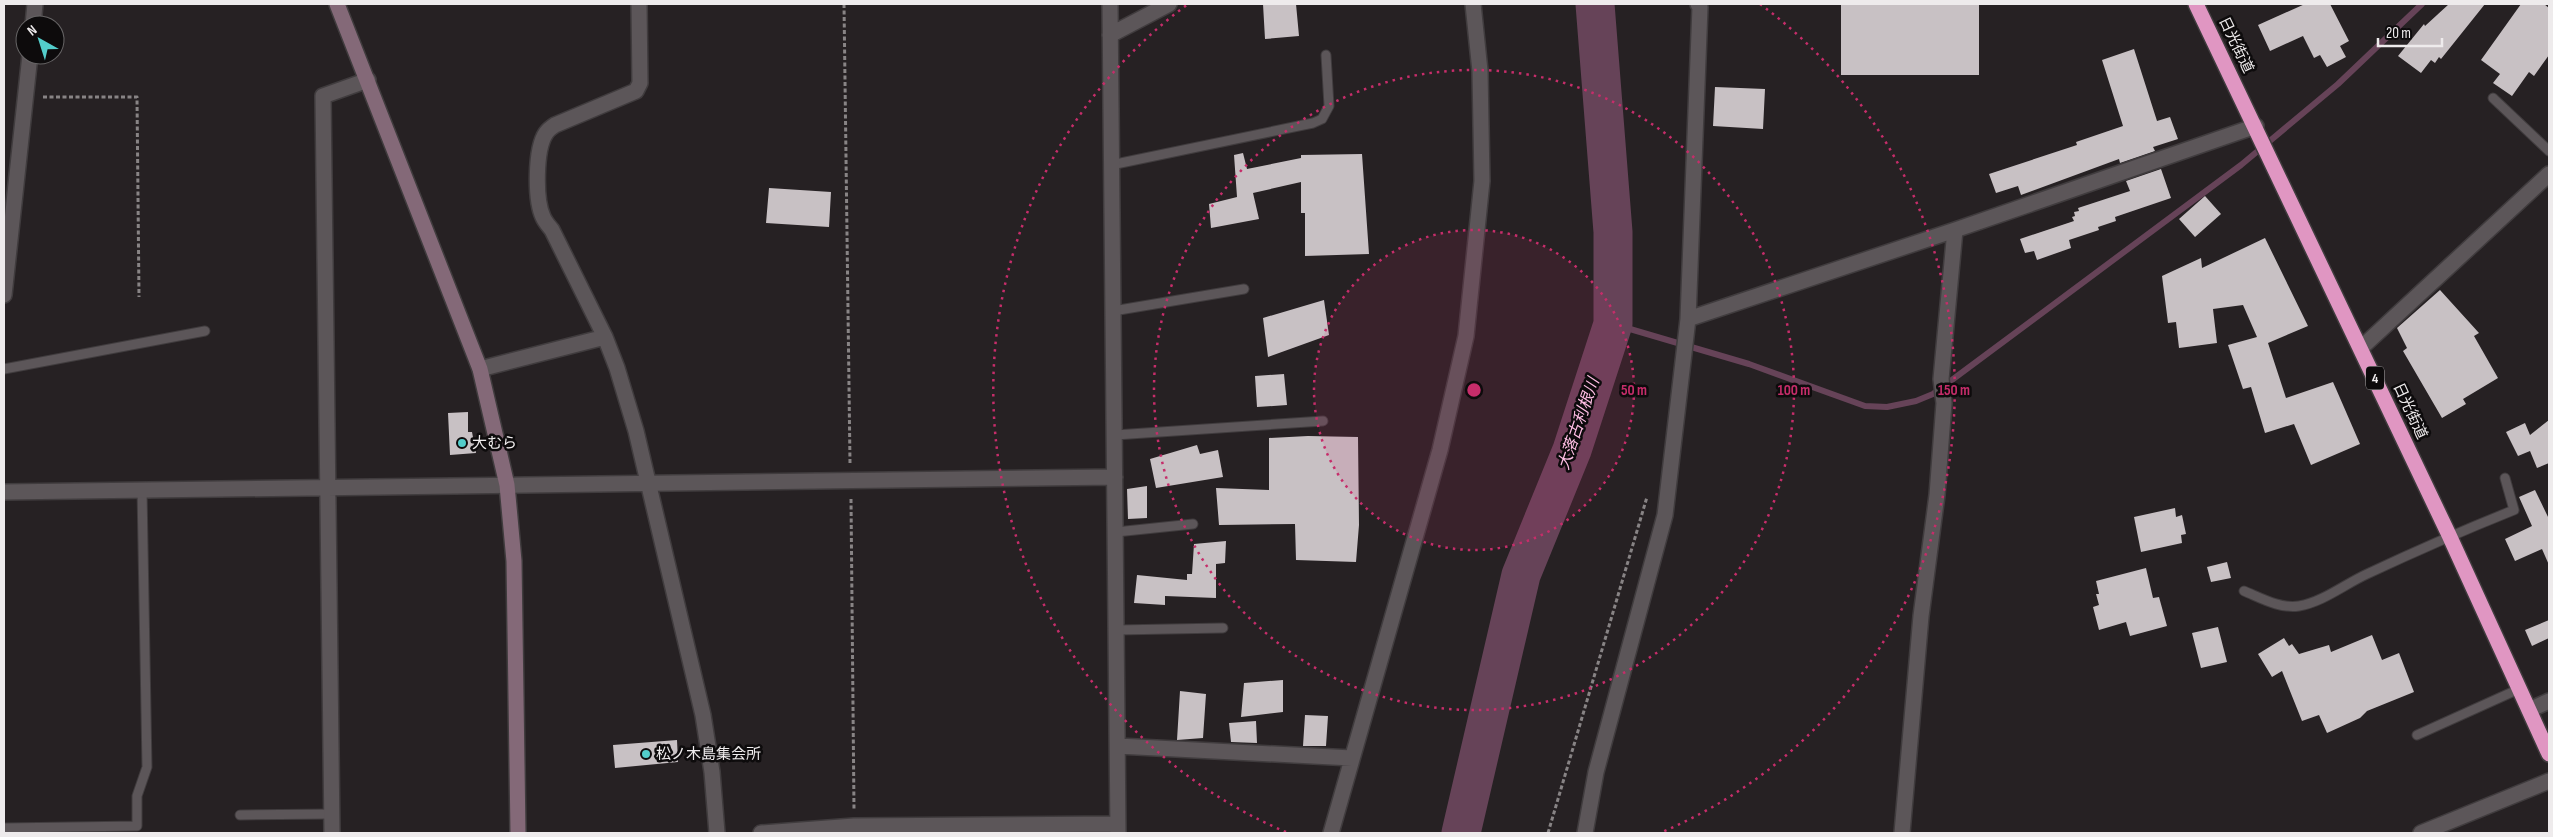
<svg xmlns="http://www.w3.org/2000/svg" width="2553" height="837" viewBox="0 0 2553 837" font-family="'Sofia Sans Condensed','Noto Sans JP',sans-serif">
<rect width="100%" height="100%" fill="#262123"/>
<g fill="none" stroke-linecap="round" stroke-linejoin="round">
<path stroke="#664358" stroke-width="6" d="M 1613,324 L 1749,364 L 1865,406 L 1887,407 L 1916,401 L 1933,394 L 2241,165 L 2338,84 L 2422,4"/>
<path stroke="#664358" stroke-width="39" d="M 1461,833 L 1521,575 L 1572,450 L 1613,324 L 1613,232 L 1595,4"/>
</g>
<path fill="#c8c1c4" d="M 1263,4 L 1296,4 L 1299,36 L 1265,39 Z
M 1841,4 L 1979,4 L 1979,75 L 1841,75 Z
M 2305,4 L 2330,4 L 2349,41 L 2340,46 L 2346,57 L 2327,67 L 2320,55 L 2314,58 L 2303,36 L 2270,51 L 2258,25 Z
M 2449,4 L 2485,4 L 2441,59 L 2439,57 L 2435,63 L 2431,60 L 2421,73 L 2398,56 L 2424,24 L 2425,26 Z
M 2521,4 L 2544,4 L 2549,8 L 2549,55 L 2534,76 L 2529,72 L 2512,96 L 2493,83 L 2500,74 L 2481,60 Z
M 2134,49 L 2157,121 L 2170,117 L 2178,139 L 2153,147 L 2155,151 L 2120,163 L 2119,159 L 2021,195 L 2018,186 L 1996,193 L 1989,174 L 2077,145 L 2076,142 L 2123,126 L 2102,60 Z
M 1715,87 L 1765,89 L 1763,129 L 1713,126 Z
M 1243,153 L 1247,169 L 1301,158 L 1301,155 L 1362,154 L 1369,254 L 1305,256 L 1305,213 L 1301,213 L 1301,182 L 1253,193 L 1259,219 L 1211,228 L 1209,204 L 1237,197 L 1234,155 Z
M 2161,169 L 2171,198 L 2115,217 L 2116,221 L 2098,227 L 2099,230 L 2069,240 L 2071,248 L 2037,260 L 2034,251 L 2025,253 L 2020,239 L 2074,221 L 2072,217 L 2075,216 L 2074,212 L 2079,211 L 2078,208 L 2130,191 L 2126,181 Z
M 769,188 L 831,192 L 829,227 L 766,223 Z
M 2205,196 L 2221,214 L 2195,237 L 2179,219 Z
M 2265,238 L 2308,326 L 2268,343 L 2286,398 L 2333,382 L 2360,444 L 2311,465 L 2294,424 L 2265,433 L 2251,387 L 2243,389 L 2228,345 L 2257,337 L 2243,305 L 2213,309 L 2217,343 L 2179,348 L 2176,322 L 2168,323 L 2162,276 L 2201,258 L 2202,268 Z
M 2440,290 L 2479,333 L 2474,336 L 2498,378 L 2463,399 L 2466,404 L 2442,418 L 2403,351 L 2407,348 L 2397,328 Z
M 1324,300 L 1329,335 L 1268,357 L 1263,318 Z
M 1284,374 L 1287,405 L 1257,407 L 1255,376 Z
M 468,412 L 468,432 L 472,432 L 476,453 L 450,455 L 448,413 Z
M 2549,420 L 2549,463 L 2537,468 L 2530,451 L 2518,456 L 2506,432 L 2525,423 L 2530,435 Z
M 1308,436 L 1358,437 L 1359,525 L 1356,562 L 1296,560 L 1295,524 L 1219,525 L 1216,488 L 1269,490 L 1269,438 Z
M 1197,445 L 1200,454 L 1218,450 L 1223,477 L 1156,488 L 1150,459 Z
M 1147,486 L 1147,518 L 1128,519 L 1127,489 Z
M 2535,490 L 2549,519 L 2549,565 L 2542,549 L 2515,561 L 2505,539 L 2532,526 L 2519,497 Z
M 2175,508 L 2176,517 L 2182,515 L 2186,534 L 2181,535 L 2182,543 L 2141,552 L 2134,517 Z
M 1226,541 L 1225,563 L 1216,564 L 1216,598 L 1165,596 L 1165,605 L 1134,603 L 1137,575 L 1187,580 L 1187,574 L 1192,574 L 1194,544 Z
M 2227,562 L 2231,578 L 2211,582 L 2207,567 Z
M 2146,568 L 2153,598 L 2159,597 L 2167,626 L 2130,636 L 2126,622 L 2099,630 L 2093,607 L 2099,605 L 2096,594 L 2099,594 L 2096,581 Z
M 2549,620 L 2549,638 L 2532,646 L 2525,630 Z
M 2218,627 L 2227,662 L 2201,668 L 2192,633 Z
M 2372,635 L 2382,660 L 2399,653 L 2414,692 L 2367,711 L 2360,718 L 2327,733 L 2319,715 L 2302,721 L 2282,671 L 2272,677 L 2258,654 L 2284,638 L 2289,646 L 2292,644 L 2299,654 L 2329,645 L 2331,652 Z
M 1283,680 L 1283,712 L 1241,717 L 1244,683 Z
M 1180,691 L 1206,694 L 1203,738 L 1177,740 Z
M 1305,715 L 1328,716 L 1326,746 L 1303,746 Z
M 1256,721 L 1257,743 L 1231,742 L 1229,723 Z
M 677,740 L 678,762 L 615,768 L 613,745 Z"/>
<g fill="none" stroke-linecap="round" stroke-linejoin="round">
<defs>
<path id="lane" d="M 2493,98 L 2549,151
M 1111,165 L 1313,123 L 1322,119 L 1329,106 L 1326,55
M 1113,311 L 1244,289
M 4,369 L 205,331
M 1115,435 L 1323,421
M 1116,532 L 1193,524
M 2244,591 C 2261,598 2280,609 2299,606 C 2323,602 2345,584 2367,574 C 2416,551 2464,530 2514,510 L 2505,478
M 1117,630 L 1223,628
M 2417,735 L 2519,689
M 240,815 L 332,814
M 4,828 L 137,826 L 137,796 L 147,767 L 142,490"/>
<path id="street" d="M 639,4 L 640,83 L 636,91 L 555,125 C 552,127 548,130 546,133 C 535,149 535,200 543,217 C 545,222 549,226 552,230 L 605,337 L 617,368 L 636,431 L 703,715 L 712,772 L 717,833
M 1110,4 L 1118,833
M 33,25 L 35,4
M 1110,35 L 1169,4
M 4,295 L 30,55
M 1688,319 L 1955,230 L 2256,126
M 2361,348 L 2549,174
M 480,369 L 605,337
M 4,492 L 1115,477
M 2529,710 L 2549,701
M 1118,746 L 1352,758
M 332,833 L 323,96 L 368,80
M 761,833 L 854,826 L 1118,824
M 1331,833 L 1440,450 L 1466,336 L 1482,181 L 1480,71 L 1473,4
M 1585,833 L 1596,772 L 1665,515 L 1688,319 L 1700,7 L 1698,4
M 1902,833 L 1921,616 L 1937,495 L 1944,403 L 1941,379 L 1955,230
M 2421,833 L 2549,781"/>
<path id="secondary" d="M 337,4 L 480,369 L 507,485 L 514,561 L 518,833"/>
<path id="highway" d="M 2196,4 L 2449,535 L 2549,754"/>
</defs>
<use href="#lane" stroke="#403c3e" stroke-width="11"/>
<use href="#street" stroke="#403c3e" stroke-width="18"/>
<use href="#secondary" stroke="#403c3e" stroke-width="18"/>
<use href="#highway" stroke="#403c3e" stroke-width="18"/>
<path stroke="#888485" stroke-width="3" stroke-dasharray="4 2.5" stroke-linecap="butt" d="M 844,4 L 850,463
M 43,97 L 137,97 L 139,297
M 851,499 L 854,810
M 1548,833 L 1647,497"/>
<use href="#lane" stroke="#5c5659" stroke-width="9"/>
<use href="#street" stroke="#5c5659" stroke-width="15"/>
<use href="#secondary" stroke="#846978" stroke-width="15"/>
<use href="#highway" stroke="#e096c2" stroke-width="15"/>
</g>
<circle cx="1474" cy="390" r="160" fill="#c62d6a" fill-opacity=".12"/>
<g fill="none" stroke="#c62d6a" stroke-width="2.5" stroke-dasharray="2.5 5">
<circle cx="1474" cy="390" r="160"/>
<circle cx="1474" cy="390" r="320"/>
<path d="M1286 832A480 480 0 0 1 1188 4M1760 4A480 480 0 0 1 1662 832"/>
</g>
<g fill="#53cdcb" stroke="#0d0b0c" stroke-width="2">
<circle cx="462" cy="443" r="5"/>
<circle cx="646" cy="754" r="5"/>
</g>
<g text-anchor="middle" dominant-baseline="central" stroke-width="5" stroke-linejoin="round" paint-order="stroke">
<rect fill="#0d0b0c" stroke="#aaa8a9" stroke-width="1" x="2366" y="366.5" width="18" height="23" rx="4"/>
<g font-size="14" font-weight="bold" fill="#eeebec">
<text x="2375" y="378">4</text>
</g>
<g font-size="15" fill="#eeebec" stroke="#0d0b0c">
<text transform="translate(2236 45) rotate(64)">日光街道</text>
<text transform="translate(2410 411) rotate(65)">日光街道</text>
</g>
<g font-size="15" fill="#eeebec" stroke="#0d0b0c" text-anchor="start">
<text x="472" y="443">大むら</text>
<text x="656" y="754">松ノ木島集会所</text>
</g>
<g font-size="16" font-style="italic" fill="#ffbee4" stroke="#0d0b0c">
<text transform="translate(1579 424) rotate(-71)">大落古利根川</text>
</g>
</g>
<circle cx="1474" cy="390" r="8" fill="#c62d6a" stroke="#0d0b0c" stroke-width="2.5"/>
<g font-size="15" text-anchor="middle" font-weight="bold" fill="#c62d6a" stroke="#0d0b0c" stroke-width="5" stroke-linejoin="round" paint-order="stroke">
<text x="1634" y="395">50 m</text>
<text x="1794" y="395">100 m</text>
<text x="1954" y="395">150 m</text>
</g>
<rect width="2553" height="837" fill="none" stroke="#eeebec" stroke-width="10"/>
<g transform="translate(40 40) rotate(321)"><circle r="24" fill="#0d0b0c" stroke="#676566"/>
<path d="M0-4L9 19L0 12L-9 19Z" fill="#53cdcb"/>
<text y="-8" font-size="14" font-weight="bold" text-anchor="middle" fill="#eeebec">N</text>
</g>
<path d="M2378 38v8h64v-8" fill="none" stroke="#eeebec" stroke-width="2.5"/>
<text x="2386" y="38" font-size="15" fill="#eeebec" stroke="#0d0b0c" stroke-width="4" paint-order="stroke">20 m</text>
</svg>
